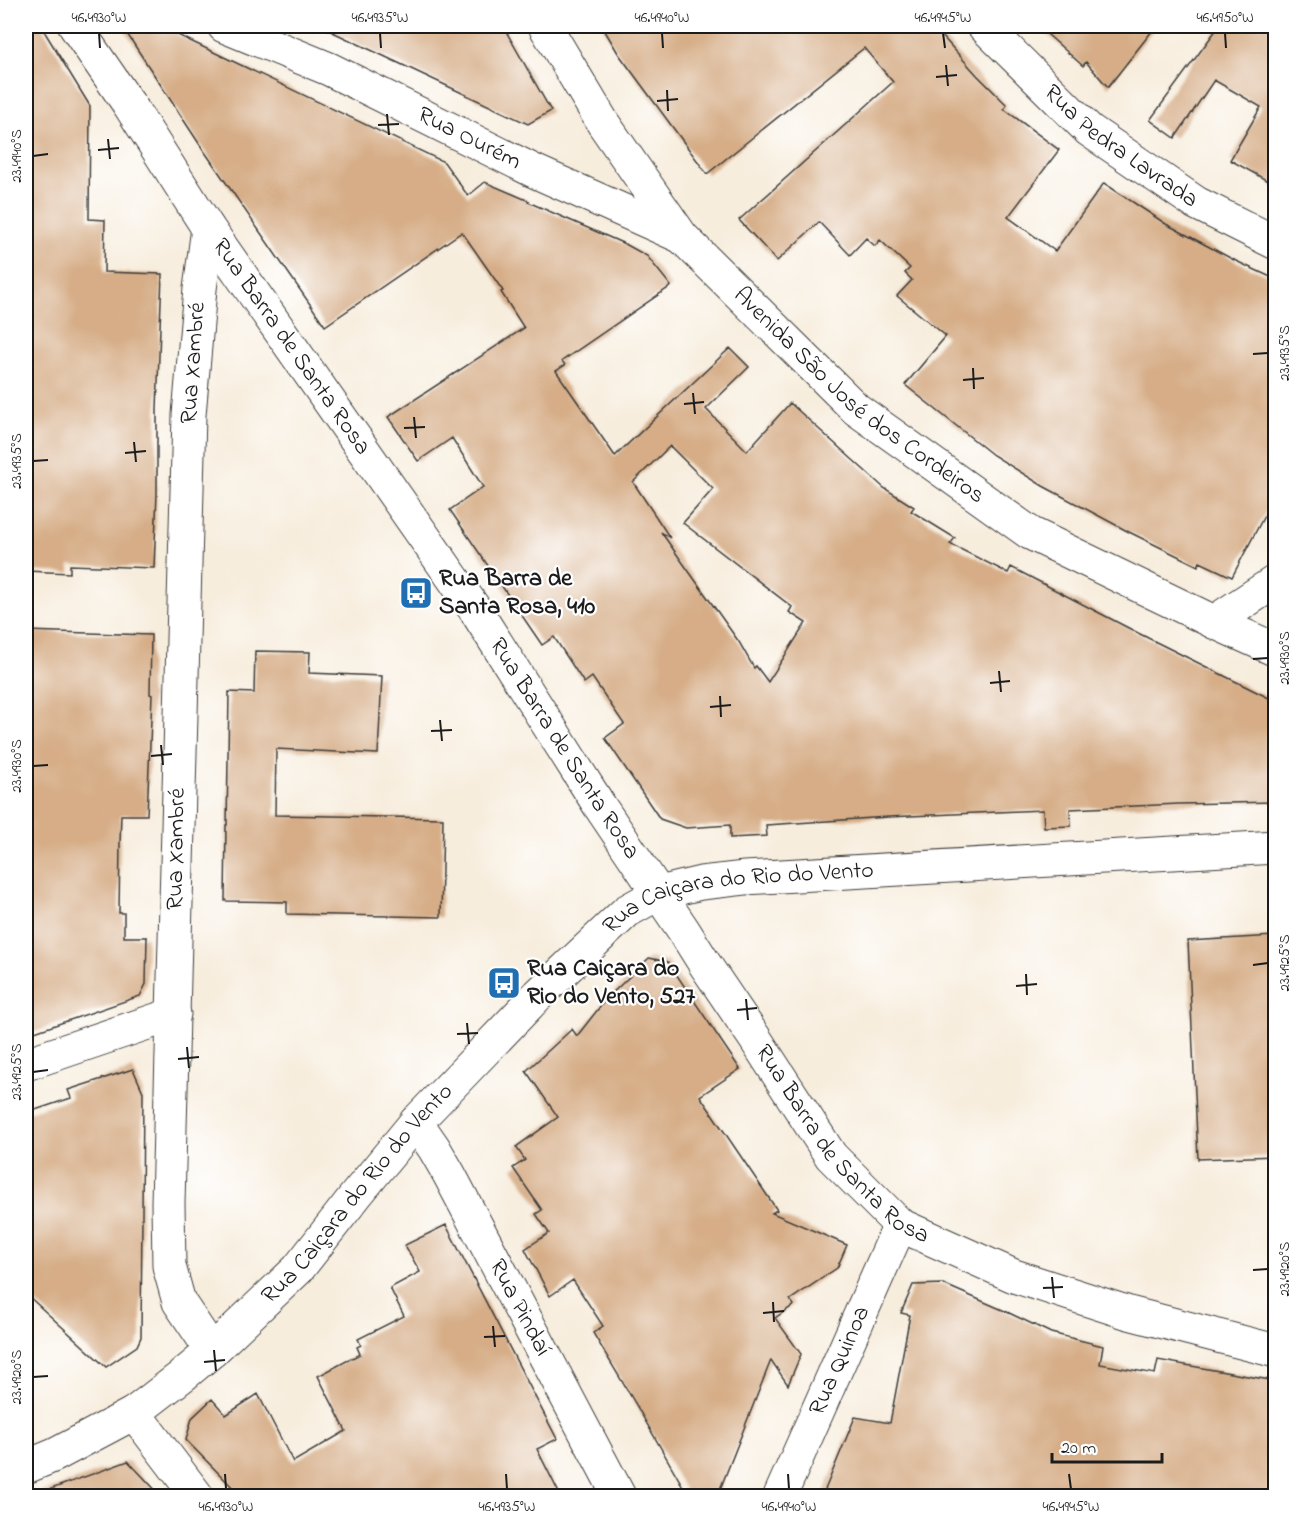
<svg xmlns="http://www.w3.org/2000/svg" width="1301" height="1522" viewBox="0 0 1301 1522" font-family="'Indie Flower',sans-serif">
<rect width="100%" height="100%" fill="#fff"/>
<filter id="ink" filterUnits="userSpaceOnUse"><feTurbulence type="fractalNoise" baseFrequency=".0167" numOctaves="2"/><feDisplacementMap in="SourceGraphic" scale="12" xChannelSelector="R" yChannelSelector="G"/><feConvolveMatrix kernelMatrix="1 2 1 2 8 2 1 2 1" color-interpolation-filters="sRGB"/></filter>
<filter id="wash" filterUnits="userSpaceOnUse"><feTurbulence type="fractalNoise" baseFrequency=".008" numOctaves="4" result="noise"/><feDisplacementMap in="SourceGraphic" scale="24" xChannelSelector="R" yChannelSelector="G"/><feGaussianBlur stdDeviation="1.35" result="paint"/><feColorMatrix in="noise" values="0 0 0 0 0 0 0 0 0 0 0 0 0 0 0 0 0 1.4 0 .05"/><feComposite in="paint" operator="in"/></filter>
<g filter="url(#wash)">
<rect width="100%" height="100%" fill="#f7eddd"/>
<g id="blocks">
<path fill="#d6ad87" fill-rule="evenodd" d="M 26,26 L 41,26 L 90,106 L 89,219 L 105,220 L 104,272 L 162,274 L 157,409 L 157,493 L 154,568 L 70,565 L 70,573 L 26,571 Z
M 122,26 L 159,26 L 444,162 L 468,196 L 485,182 L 529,201 L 528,202 L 627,245 L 647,256 L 671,286 L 562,361 L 565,365 L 556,371 L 615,456 L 730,348 L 749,367 L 706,409 L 747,451 L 790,403 L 884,488 L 914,507 L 911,511 L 955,538 L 950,544 L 1008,573 L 1011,567 L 1140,634 L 1275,701 L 1275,802 L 1179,804 L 1070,809 L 1071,826 L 1044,827 L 1043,810 L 888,817 L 766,825 L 767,836 L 730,838 L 730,825 L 686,828 L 660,819 L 605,738 L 624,724 L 592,677 L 584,683 L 554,637 L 542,645 L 450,510 L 483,487 L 452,438 L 418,461 L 388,417 L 524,328 L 501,292 L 503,291 L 462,232 L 325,326 L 200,145 ZM 670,446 L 713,489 L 683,523 L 792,607 L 789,612 L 806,623 L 768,682 L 756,666 L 754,668 L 739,642 L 661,532 L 670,538 L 633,482 Z
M 320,26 L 503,26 L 551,111 L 528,124 Z
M 602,26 L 933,26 L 977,75 L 1007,105 L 1004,109 L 1059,150 L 1008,217 L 1055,251 L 1104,183 L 1166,224 L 1236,261 L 1275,279 L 1275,495 L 1232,577 L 1200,562 L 1198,566 L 1129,532 L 1043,486 L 993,455 L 905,385 L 946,336 L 897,296 L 912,280 L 905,273 L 910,268 L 880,240 L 875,246 L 866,238 L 850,255 L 819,222 L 777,261 L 739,220 L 893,82 L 864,48 L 707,174 L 618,53 Z
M 1038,26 L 1156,26 L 1108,87 L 1086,62 L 1083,66 Z
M 1219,26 L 1275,26 L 1275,185 L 1230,160 L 1261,107 L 1214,80 L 1175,138 L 1150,120 Z
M 26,631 L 151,635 L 150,694 L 152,695 L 147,815 L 121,815 L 120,843 L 119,913 L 124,913 L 124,937 L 147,937 L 146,984 L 140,996 L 26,1035 Z
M 255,651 L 310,652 L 309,673 L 382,676 L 378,754 L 276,749 L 275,815 L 443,818 L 441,917 L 287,914 L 287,902 L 225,901 L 226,825 L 227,825 L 229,692 L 254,693 Z
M 1275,936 L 1275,1156 L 1198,1159 L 1188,941 Z
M 649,958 L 668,962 L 740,1069 L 700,1096 L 777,1210 L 772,1213 L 847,1245 L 837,1268 L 790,1300 L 794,1305 L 775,1318 L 801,1354 L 788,1385 L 771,1360 L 717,1497 L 689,1497 L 635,1403 L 593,1333 L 603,1326 L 573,1280 L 550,1296 L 525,1249 L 549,1233 L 536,1214 L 542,1210 L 513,1168 L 525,1160 L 516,1147 L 558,1117 L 526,1071 L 572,1029 L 577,1036 L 606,999 Z
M 133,1069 L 143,1092 L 141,1337 L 137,1346 L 106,1367 L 26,1294 L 26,1113 L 71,1098 L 68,1090 Z
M 446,1225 L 557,1439 L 537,1449 L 561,1497 L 242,1497 L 186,1440 L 192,1418 L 212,1399 L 226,1415 L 258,1394 L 293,1462 L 346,1431 L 318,1376 L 360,1354 L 357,1347 L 361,1345 L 358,1339 L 404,1316 L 390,1288 L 420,1272 L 405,1245 Z
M 943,1284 L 1005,1311 L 1051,1333 L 1103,1346 L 1100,1364 L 1155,1374 L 1158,1360 L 1275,1381 L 1275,1497 L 822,1497 L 855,1417 L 890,1423 L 910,1315 L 901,1313 L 913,1285 Z
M 128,1461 L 162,1497 L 40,1497 L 40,1493 Z"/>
</g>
</g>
<g filter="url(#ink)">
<use href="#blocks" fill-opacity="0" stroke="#3d3b39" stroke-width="1.5"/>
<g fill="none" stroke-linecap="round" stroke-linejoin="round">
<defs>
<g id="minor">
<path id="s1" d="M 75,26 L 130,106 L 208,228 L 476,611 L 601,808 L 684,931 L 706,966 L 754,1037 L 831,1156 L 900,1225 L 1014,1276 L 1129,1313 L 1276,1351"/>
<path id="s2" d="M 224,26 L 329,69 L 534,171 L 682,237"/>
<path id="s3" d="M 545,26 L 603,123 L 682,237 L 856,409 L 1030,533 L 1214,622 L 1276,650"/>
<path id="s4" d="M 984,26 L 1089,130 L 1196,203 L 1276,243"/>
<path d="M 208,228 L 200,289 L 189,415 L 168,1203 L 169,1266 L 179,1302 L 212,1351"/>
<path d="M 1214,622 L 1276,581"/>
<path d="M 26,1064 L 174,1014"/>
<path id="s5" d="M 416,1122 L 434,1148 L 449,1174 L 619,1496"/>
<path d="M 134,1413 L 197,1496"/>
<path id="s6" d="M 26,1467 L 55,1455 L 134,1413 L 182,1376 L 212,1351 L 298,1269 L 356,1195 L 416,1122 L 538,995 L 627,911 L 659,893 L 701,883 L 745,878 L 1276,847"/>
<path id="s7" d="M 780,1496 L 900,1225"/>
</g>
</defs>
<use href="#minor" stroke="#3d3b39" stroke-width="35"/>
<use href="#minor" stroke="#fff" stroke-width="33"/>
</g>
</g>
<path fill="none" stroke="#1c1c1c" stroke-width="2" d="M 99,33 L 100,48M 380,33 L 381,48M 662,33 L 663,48M 943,33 L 945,48M 1225,33 L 1226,48M 946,65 L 948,86M 936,77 L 957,75M 667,90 L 668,111M 657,101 L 678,99M 387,114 L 389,135M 378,125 L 399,124M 108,139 L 110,159M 98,150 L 119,148M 33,156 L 48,154M 1253,354 L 1268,353M 973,368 L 974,389M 963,380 L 984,378M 693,393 L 695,414M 684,404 L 704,402M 414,417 L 416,438M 404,428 L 425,427M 134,442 L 136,462M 125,453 L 146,451M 33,461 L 48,460M 1253,659 L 1268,658M 999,671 L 1001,692M 990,683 L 1010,681M 720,696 L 721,717M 710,707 L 731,705M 440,720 L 442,741M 431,731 L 452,730M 161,745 L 163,765M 151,756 L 172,754M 33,766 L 48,765M 1253,965 L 1268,963M 1026,974 L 1027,995M 1016,986 L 1037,984M 746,999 L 748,1020M 737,1010 L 757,1008M 467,1023 L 469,1044M 457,1034 L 478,1033M 187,1047 L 189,1068M 178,1059 L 199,1057M 33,1072 L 48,1070M 1253,1270 L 1268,1269M 1052,1277 L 1054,1298M 1043,1288 L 1063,1287M 773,1302 L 774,1322M 763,1313 L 784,1311M 493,1326 L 495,1347M 484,1337 L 505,1336M 214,1350 L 216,1371M 204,1362 L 225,1360M 33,1377 L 48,1376M 225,1474 L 226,1489M 506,1474 L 507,1489M 788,1474 L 789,1489M 1069,1474 L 1071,1489"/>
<defs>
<symbol id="bus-square" viewBox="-11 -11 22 22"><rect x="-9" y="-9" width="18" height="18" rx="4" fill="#1f6fb2" stroke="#fff"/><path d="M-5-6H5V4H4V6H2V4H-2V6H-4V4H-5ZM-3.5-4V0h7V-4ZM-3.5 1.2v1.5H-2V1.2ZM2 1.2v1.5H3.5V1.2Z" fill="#fff"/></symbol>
</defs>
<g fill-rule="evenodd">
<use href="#bus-square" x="397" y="574" width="38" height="38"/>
<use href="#bus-square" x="485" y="964" width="38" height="38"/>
</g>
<g text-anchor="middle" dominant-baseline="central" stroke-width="4.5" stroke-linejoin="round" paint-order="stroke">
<g font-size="24" fill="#1c1c1c" stroke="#fff">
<text stroke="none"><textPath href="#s2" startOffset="270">Rua Ourém</textPath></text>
<text stroke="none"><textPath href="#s4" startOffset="183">Rua Pedra Lavrada</textPath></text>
<text stroke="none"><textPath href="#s1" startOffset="387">Rua Barra de Santa Rosa</textPath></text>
<text transform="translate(194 363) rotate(-86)">Rua Xambré</text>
<text stroke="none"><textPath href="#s3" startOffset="490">Avenida São José dos Cordeiros</textPath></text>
<text stroke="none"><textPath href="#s1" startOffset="873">Rua Barra de Santa Rosa</textPath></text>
<text transform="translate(177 849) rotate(-89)">Rua Xambré</text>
<text stroke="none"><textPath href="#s6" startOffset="939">Rua Caiçara do Rio do Vento</textPath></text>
<text stroke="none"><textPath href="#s1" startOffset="1359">Rua Barra de Santa Rosa</textPath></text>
<text stroke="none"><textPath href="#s6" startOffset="435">Rua Caiçara do Rio do Vento</textPath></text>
<text stroke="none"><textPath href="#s5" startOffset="213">Rua Pindaí</textPath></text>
<text stroke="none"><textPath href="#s7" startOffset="148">Rua Quinoa</textPath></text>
</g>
<g font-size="24" font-weight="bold" fill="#1c1c1c" stroke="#fff" text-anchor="start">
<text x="439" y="579">Rua Barra de<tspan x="439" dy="28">Santa Rosa, 410</tspan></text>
<text x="527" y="969">Rua Caiçara do<tspan x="527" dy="28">Rio do Vento, 527</tspan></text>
</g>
</g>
<rect width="1301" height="1522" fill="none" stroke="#fff" stroke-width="66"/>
<path d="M1052 1453v9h110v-9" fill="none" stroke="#1c1c1c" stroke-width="3"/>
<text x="1061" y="1453" font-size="18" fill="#1c1c1c" stroke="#ffffff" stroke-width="4.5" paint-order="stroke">20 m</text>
<rect x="33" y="33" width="1235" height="1456" fill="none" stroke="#1c1c1c" stroke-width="2"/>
<g font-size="15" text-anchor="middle" fill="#1c1c1c">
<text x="99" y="22">46.4930°W</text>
<text x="380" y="22">46.4935°W</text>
<text x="662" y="22">46.4940°W</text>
<text x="943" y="22">46.4945°W</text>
<text x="1225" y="22">46.4950°W</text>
<text transform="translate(16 156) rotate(-90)" y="5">23.4940°S</text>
<text transform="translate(1284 353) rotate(-90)" y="5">23.4935°S</text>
<text transform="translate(16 461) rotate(-90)" y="5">23.4935°S</text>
<text transform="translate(1284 658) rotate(-90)" y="5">23.4930°S</text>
<text transform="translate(16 766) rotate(-90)" y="5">23.4930°S</text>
<text transform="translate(1284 963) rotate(-90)" y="5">23.4925°S</text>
<text transform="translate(16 1072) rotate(-90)" y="5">23.4925°S</text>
<text transform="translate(1284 1269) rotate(-90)" y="5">23.4920°S</text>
<text transform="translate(16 1377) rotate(-90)" y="5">23.4920°S</text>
<text x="226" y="1511">46.4930°W</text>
<text x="507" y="1511">46.4935°W</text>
<text x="789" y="1511">46.4940°W</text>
<text x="1071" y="1511">46.4945°W</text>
</g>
</svg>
